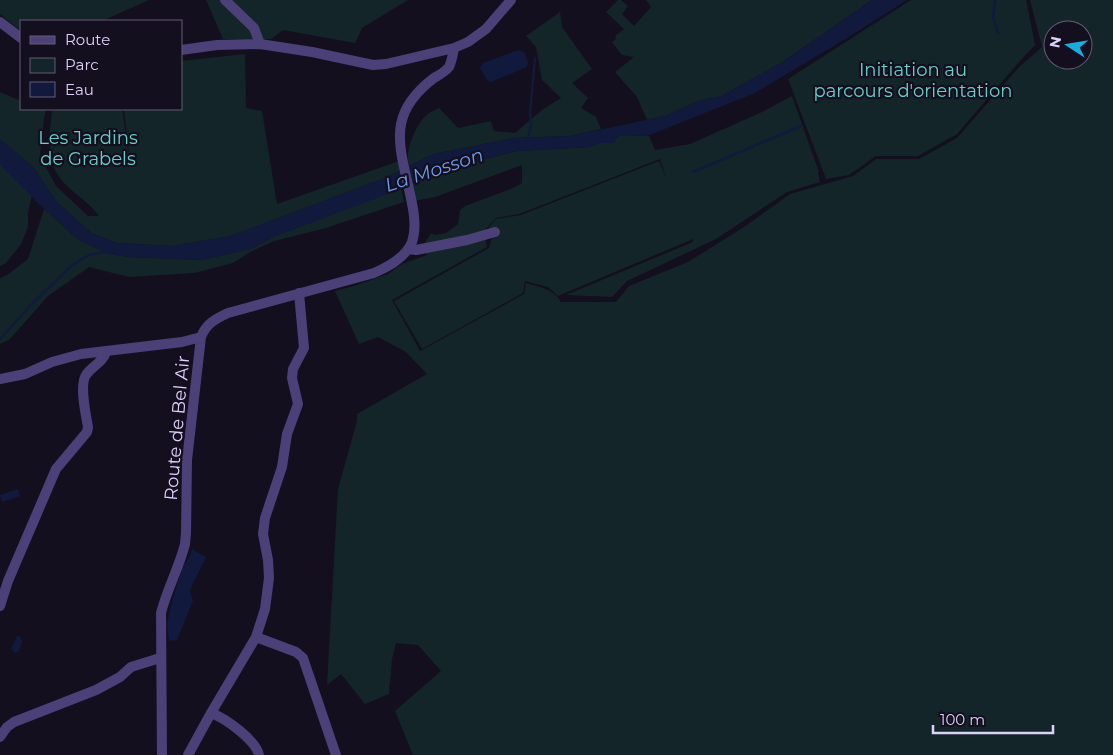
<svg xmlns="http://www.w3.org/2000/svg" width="1113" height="755" viewBox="0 0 1113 755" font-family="Montserrat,sans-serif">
<rect width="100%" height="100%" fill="#140f1f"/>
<path fill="#132528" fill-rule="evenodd" d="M 0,0 L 149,0 L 102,21 L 21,21 L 21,31 L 0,14 Z
M 206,0 L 408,0 L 362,28 L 355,43 L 283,30 L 271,39 L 223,39 Z
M 618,0 L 621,0 L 628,6 L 622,14 L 634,26 L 651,7 L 646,0 L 872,0 L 784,61 L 722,96 L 698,101 L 665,116 L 647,120 L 637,97 L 615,72 L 634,57 L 622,55 L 612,42 L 616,39 L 615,36 L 624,29 L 606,12 Z
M 911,0 L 1026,0 L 1035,45 L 1019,62 L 957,134 L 918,156 L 876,156 L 849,175 L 826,179 L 788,79 Z
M 1030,0 L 1113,0 L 1113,755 L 413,755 L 395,711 L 441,671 L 418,645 L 396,643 L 392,659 L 389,694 L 365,704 L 341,674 L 327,685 L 338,489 L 357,421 L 357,414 L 427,374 L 406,352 L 378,337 L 359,344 L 335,291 L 354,286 L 388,274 L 402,264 L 427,255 L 423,246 L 431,233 L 435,235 L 446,233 L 458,224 L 460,210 L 465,206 L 511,189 L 522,183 L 522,165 L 435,197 L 414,201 L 411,184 L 448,168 L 517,151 L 589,147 L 600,143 L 613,143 L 619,135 L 649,136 L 655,150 L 690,144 L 762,112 L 792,96 L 819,172 L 818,173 L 820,182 L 787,192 L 716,239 L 627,281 L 612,297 L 566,295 L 693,242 L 693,239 L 558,296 L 548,287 L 525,281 L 523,293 L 422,349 L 394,301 L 489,248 L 492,238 L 489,227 L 496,219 L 521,215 L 659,161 L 666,178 L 660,159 L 519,214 L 496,218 L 484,231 L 487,247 L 392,300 L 420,351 L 524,294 L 526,283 C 539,287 554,289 561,302 L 616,302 L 629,286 L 688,262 L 744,227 L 790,194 L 853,176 L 876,159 L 919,159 L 957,138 L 1019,67 L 1042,47 ZM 1053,30 L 1083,30 L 1083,60 L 1053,60 Z
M 560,12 L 562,27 L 592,69 L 572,83 L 588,98 L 581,108 L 596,117 L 601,129 L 570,136 L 514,138 L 434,154 L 409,166 C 404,152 416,123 428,114 C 431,111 436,110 439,108 L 458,128 L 491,121 L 494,131 L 515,133 L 542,110 L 561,98 L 542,80 L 536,47 L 526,36 Z
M 245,54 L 246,108 L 262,111 L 277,204 L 399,161 L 401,170 L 385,178 L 231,236 L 171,246 L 117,243 L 91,233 L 56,201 L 37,173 L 28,213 L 28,227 L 21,244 L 6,263 L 0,266 L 0,92 L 21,101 L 21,109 L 46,109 L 44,118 L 40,156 L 56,186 L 88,216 L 99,216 C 91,205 78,196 68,187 C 44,164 49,141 52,111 L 71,109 L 122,109 L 130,163 L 124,109 L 181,109 L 181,61 Z
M 401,188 L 404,202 L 326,228 L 274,241 L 250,252 L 233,263 L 194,273 L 129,277 L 89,267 L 48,296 L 10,339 L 0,344 L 0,278 L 7,275 L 28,259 L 44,209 L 79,240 L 109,254 L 130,257 L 201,260 L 250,249 L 273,237 Z"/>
<path fill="#111a3c" d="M 872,0 L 907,0 L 852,35 L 755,93 L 647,136 L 619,135 L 613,143 L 600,143 L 589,147 L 517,151 L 448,168 L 385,195 L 273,237 L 250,249 L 201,260 L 130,257 L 109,254 L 79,240 L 44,209 L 0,165 L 0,139 L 34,167 L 56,201 L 91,233 L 116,243 L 171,246 L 231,236 L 385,178 L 434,154 L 514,138 L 570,136 L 665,116 L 698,101 L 722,96 L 784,61 Z
M 518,50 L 524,52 L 528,62 L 527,67 L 491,82 L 487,80 L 480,68 L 483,63 Z
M 18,489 L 20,496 L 2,502 L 0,495 Z
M 192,549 L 206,557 L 190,590 L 193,601 L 177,640 L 169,641 L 167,624 L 172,601 L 183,566 L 190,556 Z
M 17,636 L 20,636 L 22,642 L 19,651 L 15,653 L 11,649 Z"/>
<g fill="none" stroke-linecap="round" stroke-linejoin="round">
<path stroke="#111a3c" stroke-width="2.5" d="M 995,0 L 993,17 L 998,33
M 527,141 L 531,125 L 530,114 L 535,58
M 693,172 L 801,126
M 0,339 L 31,305 L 71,266 L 89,255 L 106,252"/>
<path stroke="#4b4078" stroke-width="10" d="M 225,0 L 254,28 L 260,44
M 0,22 L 21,38
M 181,50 L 217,45 L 260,44 L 312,52 L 373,65 L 386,64 L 454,48 L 468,42 L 486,29 L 511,0
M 408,249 L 416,250 L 467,240 L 495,232
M 0,379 L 25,374 L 52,362 L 81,354 L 182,342 L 201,337
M 0,606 L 8,581 L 56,469 L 87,432 L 88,427 C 86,415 79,385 86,375 C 92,366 104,362 106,351
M 256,637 L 296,652 L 303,658 L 336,755
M 211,713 C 225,718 256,740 259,755
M 0,737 L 7,727 L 14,722 L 96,690 L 120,677 L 131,667 L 160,658
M 162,755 L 161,613 C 167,589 179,568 185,544 L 186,533 L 187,460 L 201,337 C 206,324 215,319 228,313 L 374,273 C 388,267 406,257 412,242 C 423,211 394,160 401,124 C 405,104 418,90 434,78 C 439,75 445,72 449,67 C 452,61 453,54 454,48
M 188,755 L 211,713 L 256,637 L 265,609 L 269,578 L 268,560 L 263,534 L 265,518 L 282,467 L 287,434 L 298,404 L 292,378 L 293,369 L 304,348 L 299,293"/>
</g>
<g text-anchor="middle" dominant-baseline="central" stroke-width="4.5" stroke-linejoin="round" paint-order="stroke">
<g font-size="18" fill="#67d0c7" stroke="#140f1f">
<text x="913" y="70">Initiation au<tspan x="913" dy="21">parcours d'orientation</tspan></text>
<text x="88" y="138">Les Jardins<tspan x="88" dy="21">de Grabels</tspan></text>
</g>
<g font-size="18" fill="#ddd2fa" stroke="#140f1f">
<text transform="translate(177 428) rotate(-85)">Route de Bel Air</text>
</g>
<g font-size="19" font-style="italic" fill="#6d9ded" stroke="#140f1f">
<text transform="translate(434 170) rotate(-18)">La Mosson</text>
</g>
</g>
<rect x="20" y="20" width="162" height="90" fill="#140f1f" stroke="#645d77"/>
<rect x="30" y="36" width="25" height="8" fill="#4b4078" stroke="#645d77"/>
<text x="65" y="45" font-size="15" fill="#ddd2fa">Route</text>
<rect x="30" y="58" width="25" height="15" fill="#132528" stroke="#645d77"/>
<text x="65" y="70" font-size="15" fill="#ddd2fa">Parc</text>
<rect x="30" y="82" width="25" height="15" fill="#111a3c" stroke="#645d77"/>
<text x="65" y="95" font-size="15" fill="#ddd2fa">Eau</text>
<g transform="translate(1068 45) rotate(282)"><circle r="24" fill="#140f1f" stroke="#645d77"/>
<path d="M0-4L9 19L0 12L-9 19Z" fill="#1babdd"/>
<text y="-8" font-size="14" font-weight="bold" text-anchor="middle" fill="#ddd2fa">N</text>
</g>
<path d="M933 725v8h120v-8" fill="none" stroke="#ddd2fa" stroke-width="2.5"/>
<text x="940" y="725" font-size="15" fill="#ddd2fa" stroke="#140f1f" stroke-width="4" paint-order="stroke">100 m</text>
</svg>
